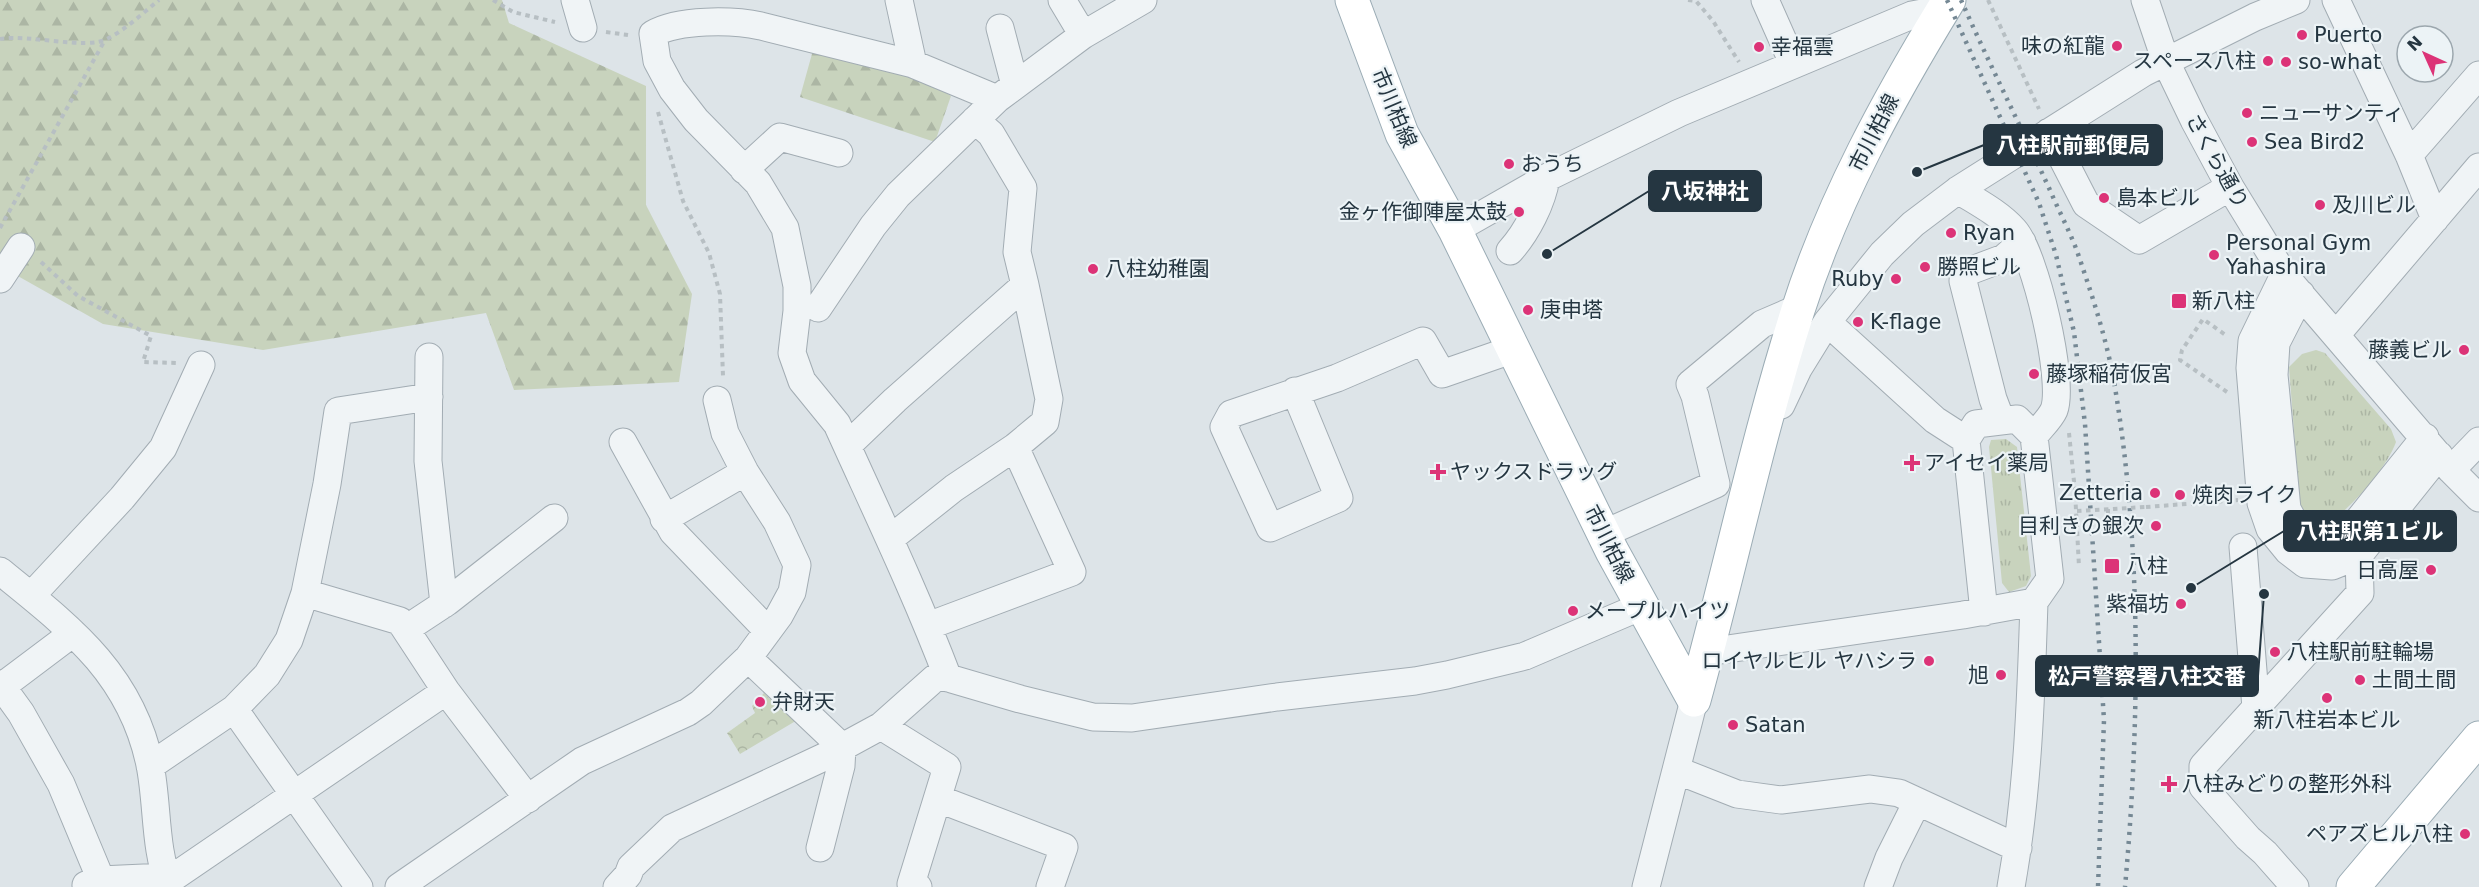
<svg xmlns="http://www.w3.org/2000/svg" width="2479" height="887" viewBox="0 0 2479 887" font-family="'DejaVu Sans','Noto Sans JP',sans-serif">
<defs>
<pattern id="grass-tufts" width="24" height="20" patternUnits="userSpaceOnUse" patternTransform="scale(1.5)"><rect width="24" height="20" fill="#c8d3bd"/><path d="M3 7l-1-3M5 7V3M7 7l1-3M15 17l-1-3M17 17v-4M19 17l1-3" fill="none" stroke="#acb6a4"/></pattern>
<pattern id="forest-firs" width="22" height="20" patternUnits="userSpaceOnUse" patternTransform="scale(1.5)"><rect width="22" height="20" fill="#c8d3bd"/><path d="M5 1l3.5 6h-7zM16 11l3.5 6h-7z" fill="#acb6a4"/></pattern>
<pattern id="park-crowns" width="20" height="18" patternUnits="userSpaceOnUse" patternTransform="scale(1.5)"><rect width="20" height="18" fill="#c8d3bd"/><path d="M2 6a3 3 0 1 1 6 0M12 15a3 3 0 1 1 6 0" fill="none" stroke="#acb6a4"/></pattern>
</defs>
<rect width="100%" height="100%" fill="#dde4e8"/>
<path fill="url(#grass-tufts)" d="M 2316,350 L 2325,353 L 2391,429 L 2396,442 C 2386,469 2354,504 2331,522 L 2311,519 L 2300,508 L 2289,367 L 2302,354 Z
M 2006,439 L 2017,447 L 2031,576 L 2026,586 L 2009,592 L 2002,583 L 1989,447 L 1991,440 Z"/>
<path fill="url(#forest-firs)" d="M 0,0 L 502,0 L 509,23 L 646,86 L 646,205 L 692,294 L 679,382 L 514,390 L 486,313 L 263,350 L 103,324 L 0,266 Z
M 815,43 L 924,78 L 951,96 L 935,142 L 800,97 Z"/>
<path fill="url(#park-crowns)" d="M 764,693 L 770,699 L 775,694 L 799,719 L 740,754 L 727,733 L 755,713 L 752,706 Z"/>
<g fill="none" stroke-linecap="round" stroke-linejoin="round">
<defs>
<path id="minor" d="M 575,0 L 583,28
M 899,0 L 913,64
M 1062,0 L 1083,35
M 1765,0 L 1793,63
M 2145,0 L 2166,62 L 2194,120 L 2230,187 L 2284,275 L 2451,470 L 2479,498
M 2336,0 L 2409,155 L 2435,219
M 1000,28 L 1015,85
M 975,120 L 991,134 L 1023,188 L 1017,252 L 1025,285
M 2049,132 L 2086,204 L 2139,240 L 2230,187
M 2409,155 L 2479,75
M 744,170 L 780,137 L 839,153
M 1958,190 C 1977,202 1999,213 2014,230 C 2035,253 2065,381 2054,410 C 2050,419 2040,428 2034,436
M 1455,230 L 1546,178 L 1679,113 L 1912,15 L 1928,12 L 1938,17
M 1510,251 C 1527,232 1542,203 1546,178
M 2284,275 L 2252,341 L 2250,368 L 2261,503 L 2270,529 L 2288,551 L 2305,564 L 2332,566 L 2359,555 L 2439,455
M 0,279 L 21,247
M 2301,294 L 2276,343 L 2274,375 L 2287,509 L 2298,529 L 2314,540 L 2332,539 L 2348,533 L 2425,437
M 818,308 L 873,226 L 898,195 L 997,99
M 1827,322 L 1935,420 L 1966,440
M 2336,335 L 2479,167
M 429,357 L 428,461 L 444,604
M 1295,391 L 1339,498 L 1270,528 L 1224,427 L 1231,414 L 1337,378 L 1423,341 L 1442,374 L 1514,349
M 1781,405 L 1798,369 L 1827,322 L 1882,254 L 1913,224 L 1958,190 L 2143,73 L 2255,17 L 2296,0
M 2001,420 L 1993,399 L 1963,281 L 1964,273 L 2004,258 L 2022,242
M 623,442 L 673,532 L 768,631
M 847,446 L 837,424 L 802,381 L 792,353 L 797,311 L 797,286 L 785,228 L 758,183 L 696,120 L 672,89 L 657,61 L 653,34 C 678,19 733,20 761,26 L 913,64 L 997,99 L 1083,35 L 1143,0
M 2451,470 L 2479,441
M 664,519 L 745,472
M 1603,534 L 1716,484 L 1695,396 L 1690,384 L 1762,324 L 1799,308
M 891,538 L 954,488 L 1015,447 L 1045,422 L 1049,399 L 1025,285 L 895,400 L 847,446 C 882,523 918,599 948,678
M 2243,547 L 2256,708
M 0,571 C 69,627 131,673 150,765 C 158,805 154,849 170,887
M 305,593 L 400,621 L 446,691 L 528,799
M 31,596 L 122,498 L 163,448 L 201,365
M 928,626 L 1072,572 L 1015,447
M 406,629 L 447,602 L 554,518
M 1707,652 L 1963,615 L 2034,602 L 2050,579 L 2034,436 L 2017,419 L 1976,424 L 1966,440 L 1984,612
M 748,658 L 842,747 L 841,766 L 820,848
M 0,684 L 21,713 L 61,784 L 104,887
M 0,688 L 73,633
M 881,726 L 947,767 L 911,884 L 918,887
M 150,766 L 234,709
M 1676,770 L 1737,794 L 1781,800 L 1870,789 L 1899,793 L 2018,848
M 939,799 L 1064,847 L 1050,887
M 168,881 L 446,691
M 86,885 L 100,880 L 166,877
M 359,887 L 234,709 L 267,675 L 289,640 L 305,593 L 327,484 L 338,411 L 429,397
M 399,887 L 582,761 L 688,712 L 701,703 L 748,658 L 779,616 L 792,592 L 797,565 L 777,522 L 745,472 L 725,433 L 717,400
M 617,887 L 628,875 L 631,867 L 672,828 L 824,757 L 881,726 L 935,678 L 945,677 L 1020,699 L 1093,717 L 1132,718 L 1277,697 L 1415,681 L 1447,675 L 1525,656 L 1642,606
M 1646,887 L 1694,700
M 1878,887 L 1889,858 L 1917,802
M 2011,887 C 2028,792 2031,698 2034,602
M 2295,887 L 2265,853 L 2248,838 L 2203,787 L 2203,766 L 2360,593 L 2359,555"/>
<path id="major" d="M 1352,0 L 1402,134 L 1455,230 L 1612,551 L 1694,700
M 1694,700 C 1730,570 1757,438 1798,310 C 1833,200 1889,98 1949,0
M 2353,887 L 2479,738"/>
</defs>
<use href="#minor" stroke="#a2acb3" stroke-width="29"/>
<use href="#major" stroke="#9bacb5" stroke-width="35"/>
<path stroke="#b7bfc3" stroke-width="4" stroke-dasharray="4.5 4.5" stroke-linecap="butt" d="M 493,0 L 513,12 L 555,22
M 1688,0 L 1696,1 L 1713,21 L 1739,62
M 1988,0 L 2039,109
M 606,32 L 628,35
M 0,39 C 28,34 86,50 107,39 C 125,30 143,13 159,0
M 658,112 L 683,201 L 709,253 L 720,294 L 723,376
M 0,228 L 105,40
M 41,262 L 78,296 L 151,336 L 143,362 L 176,363
M 2227,392 L 2180,360 L 2182,350 L 2203,319 L 2227,336
M 2069,433 L 2075,491 L 2079,567
M 2146,507 L 2238,500
M 2108,509 L 2108,519"/>
<use href="#minor" stroke="#f0f4f6" stroke-width="27"/>
<use href="#major" stroke="#fff" stroke-width="33"/>
<path stroke="#758894" stroke-width="4.5" stroke-dasharray="3 6" stroke-linecap="butt" d="M 1947,0 L 2039,203 L 2056,255 L 2074,332 L 2085,424 L 2104,720 L 2098,887
M 1961,0 C 1989,63 2020,125 2049,188 C 2058,209 2069,230 2077,251 C 2091,292 2105,334 2113,376 C 2142,540 2140,722 2125,887"/>
<path stroke="#b7bfc3" stroke-width="4" stroke-dasharray="4.5 4.5" stroke-linecap="butt" d="M 2077,511 L 2146,507"/>
</g>
<g fill="#dc3377" stroke="#ecf3f6" stroke-width="2">
<circle cx="2302" cy="35" r="6"/>
<circle cx="2117" cy="46" r="6"/>
<circle cx="1759" cy="47" r="6"/>
<circle cx="2268" cy="61" r="6"/>
<circle cx="2286" cy="62" r="6"/>
<circle cx="2247" cy="113" r="6"/>
<circle cx="2252" cy="142" r="6"/>
<circle cx="1509" cy="164" r="6"/>
<circle cx="2104" cy="198" r="6"/>
<circle cx="2320" cy="205" r="6"/>
<circle cx="1519" cy="212" r="6"/>
<circle cx="1951" cy="233" r="6"/>
<circle cx="2214" cy="255" r="6"/>
<circle cx="1925" cy="267" r="6"/>
<circle cx="1093" cy="269" r="6"/>
<circle cx="1896" cy="279" r="6"/>
<rect x="2171" y="293" width="16" height="16" rx="3"/>
<circle cx="1528" cy="310" r="6"/>
<circle cx="1858" cy="322" r="6"/>
<circle cx="2464" cy="350" r="6"/>
<circle cx="2034" cy="374" r="6"/>
<path d="M1909 454h6v6h6v6h-6v6h-6v-6h-6v-6h6z"/>
<path d="M1435 463h6v6h6v6h-6v6h-6v-6h-6v-6h6z"/>
<circle cx="2155" cy="493" r="6"/>
<circle cx="2180" cy="495" r="6"/>
<circle cx="2156" cy="526" r="6"/>
<rect x="2104" y="558" width="16" height="16" rx="3"/>
<circle cx="2431" cy="570" r="6"/>
<circle cx="2181" cy="604" r="6"/>
<circle cx="1573" cy="611" r="6"/>
<circle cx="2275" cy="652" r="6"/>
<circle cx="1929" cy="661" r="6"/>
<circle cx="2001" cy="675" r="6"/>
<circle cx="2360" cy="680" r="6"/>
<circle cx="2327" cy="698" r="6"/>
<circle cx="760" cy="702" r="6"/>
<circle cx="1733" cy="725" r="6"/>
<path d="M2166 775h6v6h6v6h-6v6h-6v-6h-6v-6h6z"/>
<circle cx="2465" cy="834" r="6"/>
</g>
<g text-anchor="middle" dominant-baseline="central" stroke-width="4.5" stroke-linejoin="round" paint-order="stroke">
<g font-size="21" fill="#253641" stroke="#ecf3f6" text-anchor="start">
<text x="2314" y="35">Puerto</text>
<text x="2105" y="46" text-anchor="end">味の紅龍</text>
<text x="1771" y="47">幸福雲</text>
<text x="2256" y="61" text-anchor="end">スペース八柱</text>
<text x="2298" y="62">so-what</text>
<text x="2259" y="113">ニューサンティ</text>
<text x="2264" y="142">Sea Bird2</text>
<text x="1521" y="164">おうち</text>
<text x="2116" y="198">島本ビル</text>
<text x="2332" y="205">及川ビル</text>
<text x="1507" y="212" text-anchor="end">金ヶ作御陣屋太鼓</text>
<text x="1963" y="233">Ryan</text>
<text x="2226" y="243">Personal Gym<tspan x="2226" dy="24">Yahashira</tspan></text>
<text x="1937" y="267">勝照ビル</text>
<text x="1105" y="269">八柱幼稚園</text>
<text x="1884" y="279" text-anchor="end">Ruby</text>
<text x="2192" y="301">新八柱</text>
<text x="1540" y="310">庚申塔</text>
<text x="1870" y="322">K-flage</text>
<text x="2452" y="350" text-anchor="end">藤義ビル</text>
<text x="2046" y="374">藤塚稲荷仮宮</text>
<text x="1924" y="463">アイセイ薬局</text>
<text x="1450" y="472">ヤックスドラッグ</text>
<text x="2143" y="493" text-anchor="end">Zetteria</text>
<text x="2192" y="495">焼肉ライク</text>
<text x="2144" y="526" text-anchor="end">目利きの銀次</text>
<text x="2126" y="566">八柱</text>
<text x="2419" y="570" text-anchor="end">日高屋</text>
<text x="2169" y="604" text-anchor="end">紫福坊</text>
<text x="1585" y="611">メープルハイツ</text>
<text x="2287" y="652">八柱駅前駐輪場</text>
<text x="1917" y="661" text-anchor="end">ロイヤルヒル ヤハシラ</text>
<text x="1989" y="675" text-anchor="end">旭</text>
<text x="2372" y="680">土間土間</text>
<text x="772" y="702">弁財天</text>
<text x="2327" y="720" text-anchor="middle">新八柱岩本ビル</text>
<text x="1745" y="725">Satan</text>
<text x="2182" y="784">八柱みどりの整形外科</text>
<text x="2453" y="834" text-anchor="end">ペアズヒル八柱</text>
</g>
<g font-size="21" fill="#253641" stroke="#ecf3f6">
<text transform="translate(1394 108) rotate(67)">市川柏線</text>
<text transform="translate(1874 133) rotate(-63)">市川柏線</text>
<text transform="translate(2217 161) rotate(61)">さくら通り</text>
<text transform="translate(1609 544) rotate(63)">市川柏線</text>
</g>
</g>
<path fill="none" stroke="#253641" stroke-width="2" d="M1917 172L1984 145M1547 254L1649 191M2191 588L2284 531M2264 594L2258 676"/>
<g fill="#253641" stroke="#ecf3f6" stroke-width="2">
<circle cx="1917" cy="172" r="6"/>
<circle cx="1547" cy="254" r="6"/>
<circle cx="2191" cy="588" r="6"/>
<circle cx="2264" cy="594" r="6"/>
</g>
<g fill="#253641" stroke="#253641" stroke-width="2">
<rect x="1984" y="125" width="178" height="40" rx="6"/>
<rect x="1649" y="171" width="112" height="40" rx="6"/>
<rect x="2284" y="511" width="172" height="40" rx="6"/>
<rect x="2036" y="656" width="222" height="40" rx="6"/>
</g>
<g font-size="22" text-anchor="middle" font-weight="bold" fill="#fff">
<text x="2073" y="153">八柱駅前郵便局</text>
<text x="1705" y="199">八坂神社</text>
<text x="2370" y="539">八柱駅第1ビル</text>
<text x="2147" y="684">松戸警察署八柱交番</text>
</g>
<g transform="translate(2425 54) rotate(315)"><circle r="28" fill="#ecf3f6" stroke="#9ca7ae" stroke-width="1.5"/>
<path d="M0-4.5L10 22L0 15L-10 22Z" fill="#dc3377"/>
<text y="-9" font-size="16" font-weight="bold" text-anchor="middle" fill="#253641">N</text>
</g>
</svg>
